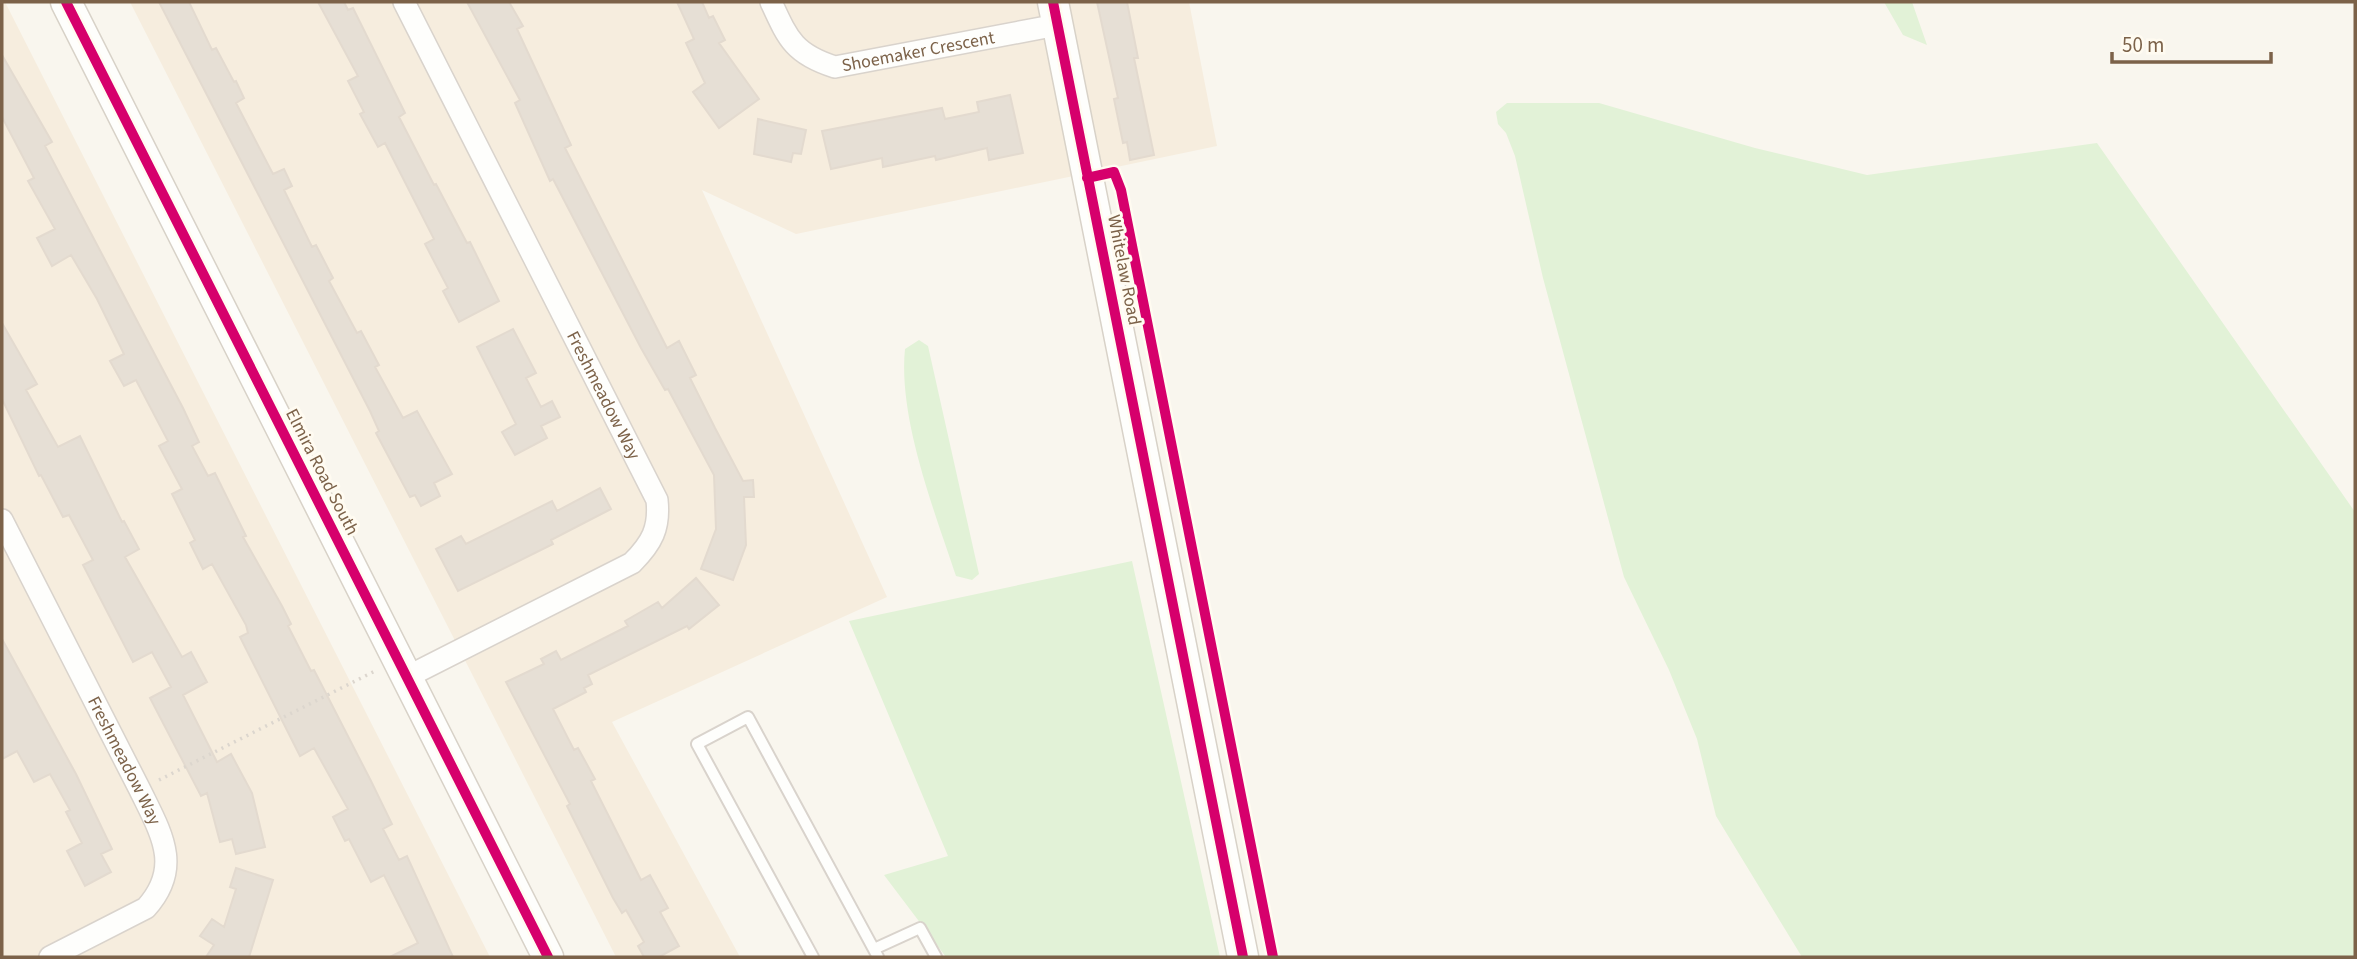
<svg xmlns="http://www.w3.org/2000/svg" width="2357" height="959" viewBox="0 0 2357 959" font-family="'Source Sans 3',sans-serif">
<rect width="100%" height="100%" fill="#f9f6ee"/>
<path fill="#f6edde" d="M 2,2 L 5,2 L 490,957 L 2,957 Z
M 130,2 L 1189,2 L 1217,146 L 796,234 L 702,190 L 887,597 L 612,722 L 740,957 L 616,957 Z"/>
<path fill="#e2f2d7" d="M 1884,2 L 1912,2 L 1927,45 L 1903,35 Z
M 1507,103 L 1599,103 L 1755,148 L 1867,175 L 2097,143 L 2355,512 L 2355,957 L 1802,957 L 1716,816 L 1697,739 L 1669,670 L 1624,577 L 1543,278 L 1515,156 L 1506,133 L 1498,124 L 1496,112 Z
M 919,340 L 928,346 L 979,574 L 972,580 L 956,576 C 934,510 898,418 905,349 Z
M 1132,561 L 1220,957 L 946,957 L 884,875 L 948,856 L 849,621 Z"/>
<path fill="#e6dfd5" stroke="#e3dacf" stroke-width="2" d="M 159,2 L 189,2 L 212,50 L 216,48 L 234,82 L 236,81 L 244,98 L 236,103 L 273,174 L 284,169 L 292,186 L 284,190 L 312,247 L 316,245 L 333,278 L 329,281 L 357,333 L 361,331 L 379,365 L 375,367 L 403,418 L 417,411 L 452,474 L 434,483 L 440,496 L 421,506 L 415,495 L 410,497 L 376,433 L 379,431 L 370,411 Z
M 318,2 L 344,2 L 348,10 L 353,8 L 405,113 L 399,117 L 434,185 L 436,184 L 467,243 L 470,242 L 499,301 L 459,322 L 443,291 L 448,288 L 425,244 L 434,239 L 385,143 L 378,147 L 360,114 L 364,112 L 348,81 L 358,76 Z
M 467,2 L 509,2 L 523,26 L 517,29 L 571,145 L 565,148 L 667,348 L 679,341 L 696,375 L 690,378 L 715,428 L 743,481 L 753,480 L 754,497 L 744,497 L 746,545 L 733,580 L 701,569 L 716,529 L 714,475 L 668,389 L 665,390 L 641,348 L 553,179 L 550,181 L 515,103 L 520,100 Z
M 677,2 L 702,2 L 709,18 L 713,16 L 725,40 L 719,43 L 759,99 L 719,128 L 693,92 L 705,83 L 686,43 L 694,39 Z
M 1097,2 L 1127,2 L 1138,58 L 1134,58 L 1154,155 L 1130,160 L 1127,142 L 1123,143 L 1114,99 L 1118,98 Z
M 2,55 L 52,142 L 45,146 L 183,408 L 199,442 L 192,446 L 208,476 L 215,473 L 246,536 L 243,537 L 282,606 L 291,624 L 288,626 L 311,671 L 314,670 L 371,781 L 392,824 L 383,829 L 399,860 L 407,856 L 453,957 L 390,957 L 418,943 L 384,875 L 371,882 L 349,839 L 345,841 L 333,817 L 348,809 L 314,748 L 300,756 L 240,637 L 248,633 L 246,625 L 212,564 L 203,569 L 190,543 L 195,540 L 172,494 L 182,489 L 159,446 L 168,441 L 136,380 L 124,386 L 110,361 L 124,354 L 97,299 L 71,255 L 52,266 L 37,238 L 55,229 L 28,181 L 34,178 L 2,117 Z
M 1010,95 L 1023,153 L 989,160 L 987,148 L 936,160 L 935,156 L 883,167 L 882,158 L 831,169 L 822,131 L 942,108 L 945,119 L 979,112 L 977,102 Z
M 758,119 L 806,130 L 801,154 L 793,153 L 791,162 L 754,154 Z
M 2,323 L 37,384 L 26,390 L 58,447 L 80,436 L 122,522 L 124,521 L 139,549 L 125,557 L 182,657 L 191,652 L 207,682 L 183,695 L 217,762 L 231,754 L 252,793 L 265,847 L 236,854 L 232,839 L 220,842 L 207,793 L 201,796 L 150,698 L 171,687 L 152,652 L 133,662 L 83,565 L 93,560 L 69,515 L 63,517 L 41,475 L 39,476 L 2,399 Z
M 513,329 L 536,373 L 526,378 L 541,407 L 552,401 L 560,417 L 541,426 L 547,438 L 515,455 L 502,432 L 516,424 L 477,347 Z
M 600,488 L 611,509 L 551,540 L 553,544 L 458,591 L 436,549 L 461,536 L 466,544 L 552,501 L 557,511 Z
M 696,578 L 719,605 L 689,629 L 687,626 L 588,675 L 592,684 L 584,688 L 586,692 L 553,709 L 574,750 L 578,748 L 595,779 L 591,781 L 641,880 L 650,875 L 668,908 L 660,912 L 679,946 L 659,957 L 644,957 L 638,946 L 644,942 L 626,910 L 622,913 L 613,898 L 567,806 L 570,804 L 506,682 L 544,664 L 541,659 L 556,651 L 561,660 L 628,626 L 625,621 L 658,602 L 662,608 Z
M 2,639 L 76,774 L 112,849 L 101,854 L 111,872 L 85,886 L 67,851 L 82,843 L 66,812 L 70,810 L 50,774 L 34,782 L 17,751 L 2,759 Z
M 236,868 L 273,880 L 249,957 L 206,957 L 214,945 L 200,936 L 212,919 L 224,927 L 236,889 L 230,887 Z"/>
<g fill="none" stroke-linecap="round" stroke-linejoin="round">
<defs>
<path id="lane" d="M 874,949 L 920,928 L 936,957
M 813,957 L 697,744 L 748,717 L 878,957"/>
<g id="street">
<path id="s1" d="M 404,2 L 657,500 C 660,528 652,543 632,563 L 407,677"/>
<path id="s2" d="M 771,2 C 788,39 794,54 835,67 L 1057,25"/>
<path id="s3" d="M 2,520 L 140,790 C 161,833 183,867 146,908 L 50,957"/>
</g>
<path id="secondary" d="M 66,2 L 548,957
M 1053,2 L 1243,957"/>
</defs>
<use href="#lane" stroke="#d9d3cc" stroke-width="14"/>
<use href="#street" stroke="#d9d3cc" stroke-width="24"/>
<use href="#secondary" stroke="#d8d2c8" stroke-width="33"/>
<path stroke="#dcd6ce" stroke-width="3.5" stroke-dasharray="2 5" stroke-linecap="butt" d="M 159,780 L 377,670"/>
<use href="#lane" stroke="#fefefc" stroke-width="10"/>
<use href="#street" stroke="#fefefc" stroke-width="21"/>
<use href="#secondary" stroke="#fefefc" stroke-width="30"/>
<defs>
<path id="cycleway" d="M 66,2 L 548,957
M 1053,2 L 1243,957
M 1087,178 L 1114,172 L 1121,190 L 1273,957"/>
</defs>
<use href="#cycleway" stroke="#fffbf1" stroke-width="15"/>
<use href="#cycleway" stroke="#d6006c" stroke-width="10"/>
</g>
<g text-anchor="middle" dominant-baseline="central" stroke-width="6" stroke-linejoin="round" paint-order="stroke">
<g font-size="18" fill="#7c6249" stroke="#fffbf1">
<text stroke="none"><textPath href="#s2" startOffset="180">Shoemaker Crescent</textPath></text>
<text transform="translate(1124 270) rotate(79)">Whitelaw Road</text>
<text stroke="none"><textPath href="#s1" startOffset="441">Freshmeadow Way</textPath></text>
<text transform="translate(322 472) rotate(63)">Elmira Road South</text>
<text stroke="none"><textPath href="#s3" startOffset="270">Freshmeadow Way</textPath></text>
</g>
</g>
<rect width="2357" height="959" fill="none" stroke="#7c6249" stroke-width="7"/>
<path d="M2112 52v10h159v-10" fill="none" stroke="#7c6249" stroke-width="3.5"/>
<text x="2122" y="52" font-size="21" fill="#7c6249" stroke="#fffbf1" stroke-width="5" paint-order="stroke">50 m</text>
</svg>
